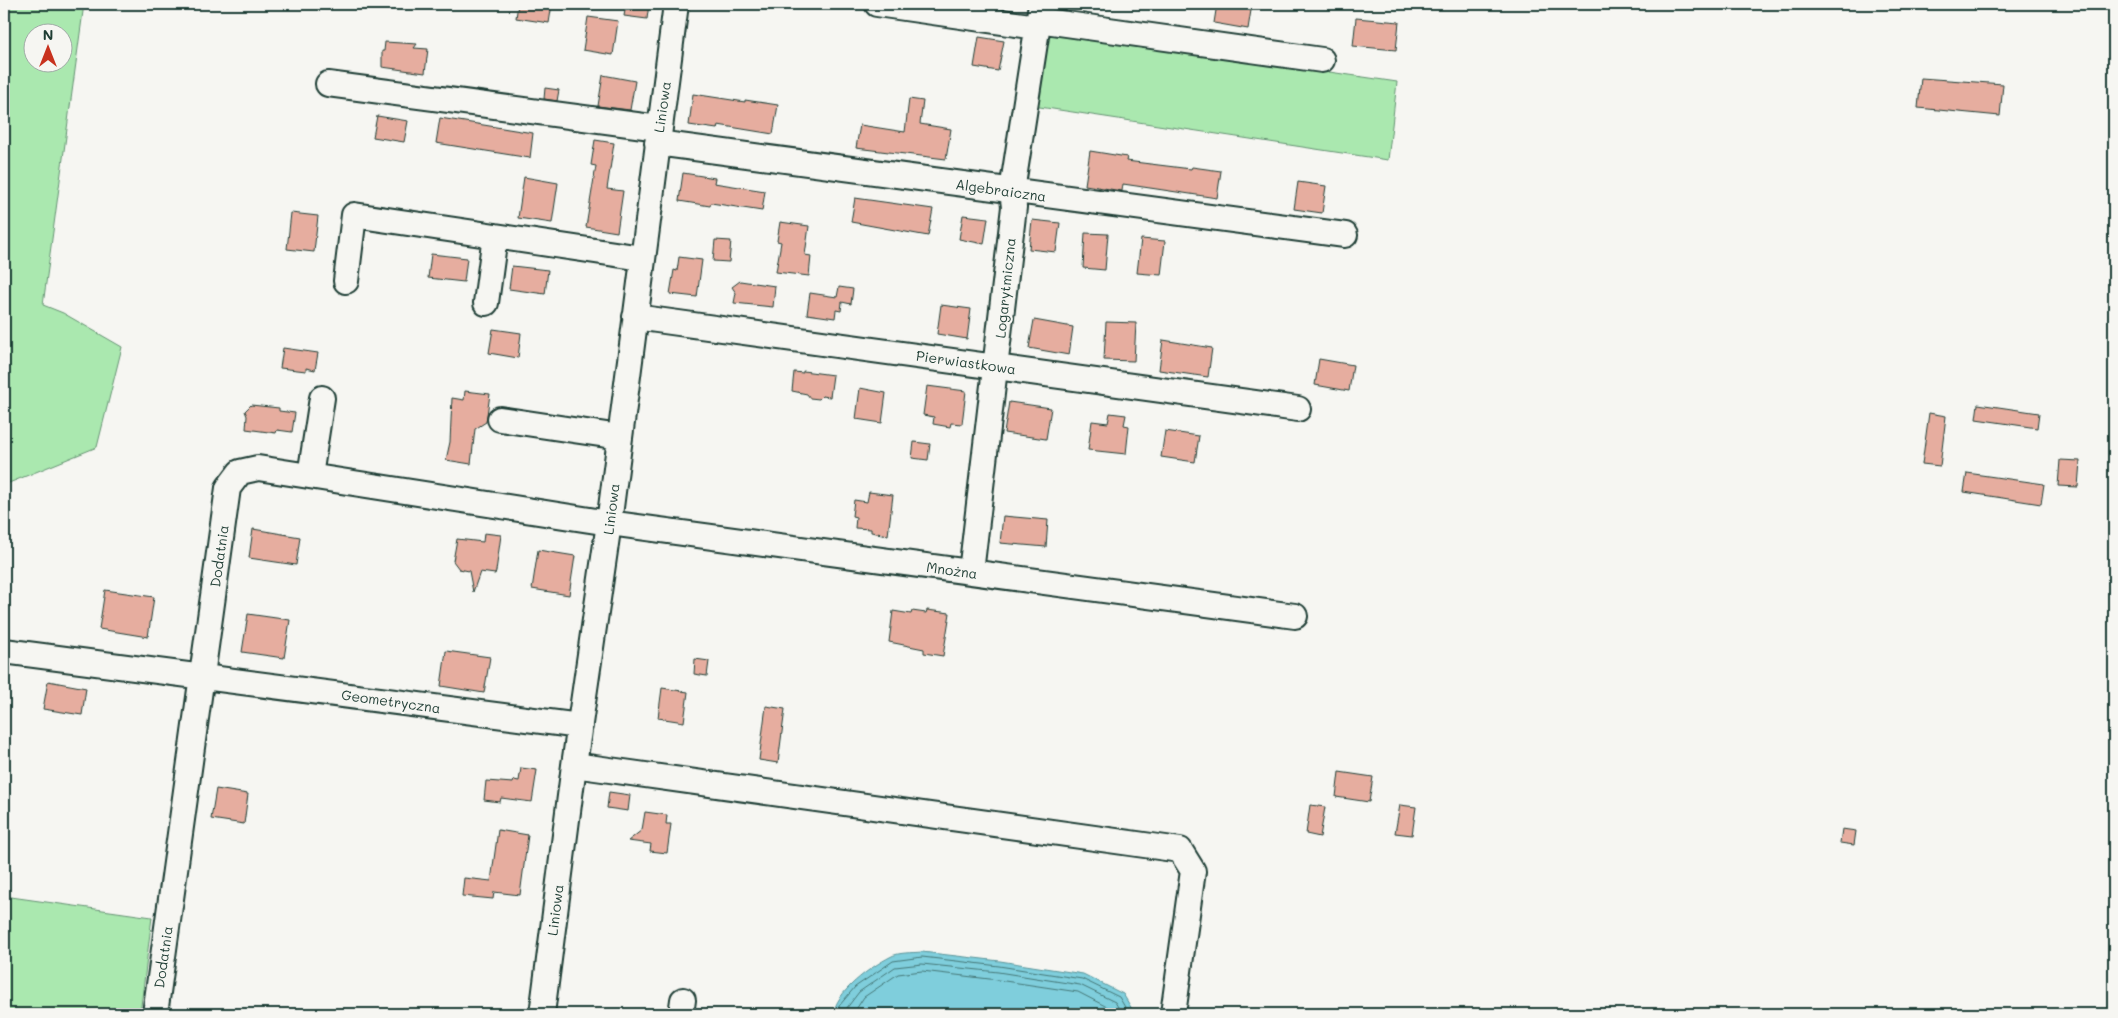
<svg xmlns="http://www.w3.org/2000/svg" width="2118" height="1018" viewBox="0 0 2118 1018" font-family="Mali,sans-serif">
<rect width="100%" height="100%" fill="#f6f6f2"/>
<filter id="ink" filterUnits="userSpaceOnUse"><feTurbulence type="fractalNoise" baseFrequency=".02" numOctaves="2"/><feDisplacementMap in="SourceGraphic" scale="10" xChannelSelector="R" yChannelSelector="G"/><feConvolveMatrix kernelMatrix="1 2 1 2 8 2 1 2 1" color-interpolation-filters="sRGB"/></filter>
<g filter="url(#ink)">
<path fill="#aae8af" stroke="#649272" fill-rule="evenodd" d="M 4,4 L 84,4 L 43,305 L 63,313 L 122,347 L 97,447 L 4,485 ZM 32,32 L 62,32 L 62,62 L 32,62 Z
M 1045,30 L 1397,82 L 1388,160 L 1033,106 Z
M 4,896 L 152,917 L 140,1014 L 4,1014 Z"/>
<path fill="#7fcedc" stroke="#599499" d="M 922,952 L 1000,961 L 1083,974 L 1123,994 L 1135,1014 L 834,1014 C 834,993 872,966 890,957 C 898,952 912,953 922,952 Z"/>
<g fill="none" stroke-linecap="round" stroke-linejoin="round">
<path stroke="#457777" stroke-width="1" d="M 839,1014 L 839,1006 L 855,987 L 893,961 L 922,957 L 999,966 L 1082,979 L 1119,997 L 1129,1014
M 845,1014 L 846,1009 L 859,992 L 895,967 L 922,964 L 998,972 L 1080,985 L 1115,1002 L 1122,1014
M 853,1014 L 864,997 L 898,974 L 922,971 L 998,980 L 1078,992 L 1109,1008 L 1113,1014"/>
</g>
<path fill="#e6ad9f" stroke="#1f3d34" d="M 518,4 L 552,4 L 549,23 L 516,18 Z
M 626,4 L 649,4 L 647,19 L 624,16 Z
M 1217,4 L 1252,4 L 1248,29 L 1214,23 Z
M 588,17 L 618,21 L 613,55 L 583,50 Z
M 1356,18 L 1399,22 L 1396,50 L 1353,46 Z
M 979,37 L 1004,41 L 998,71 L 974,67 Z
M 385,42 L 417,44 L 414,48 L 428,49 L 425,73 L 382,67 L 382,51 L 384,51 Z
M 603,75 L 635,81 L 630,110 L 598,106 Z
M 1921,78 L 2003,84 L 2000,116 L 1918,108 Z
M 545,88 L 559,90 L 557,101 L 544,99 Z
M 693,94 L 745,102 L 745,100 L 778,105 L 773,134 L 718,125 L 717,129 L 689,125 Z
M 909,99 L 923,101 L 920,124 L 951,129 L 946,159 L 856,148 L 860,125 L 905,132 Z
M 377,116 L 408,121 L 404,142 L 373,137 Z
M 440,118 L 533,133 L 530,158 L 436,143 Z
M 595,140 L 614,143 L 607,189 L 623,191 L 617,232 L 586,227 L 596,166 L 591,165 Z
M 1090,151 L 1127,157 L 1126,161 L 1191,169 L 1192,167 L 1221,171 L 1217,198 L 1123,184 L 1122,191 L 1085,185 Z
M 683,173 L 715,178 L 714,183 L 765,191 L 762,211 L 711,203 L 710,206 L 679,201 Z
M 524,177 L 558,183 L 552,223 L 518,218 Z
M 1298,182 L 1326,186 L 1322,213 L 1294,209 Z
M 855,198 L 933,209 L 928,236 L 851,222 Z
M 291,213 L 318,216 L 314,252 L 287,249 Z
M 963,215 L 988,218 L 984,244 L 959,239 Z
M 1032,220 L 1060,223 L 1056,252 L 1029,249 Z
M 780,222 L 809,226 L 805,255 L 811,256 L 809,276 L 776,272 L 781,242 L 777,241 Z
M 1085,233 L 1108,234 L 1105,270 L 1083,268 Z
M 1141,239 L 1165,241 L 1161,275 L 1137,273 Z
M 715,240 L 731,241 L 729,262 L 713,261 Z
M 431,254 L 467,258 L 464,282 L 428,278 Z
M 679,257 L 702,260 L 697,297 L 670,294 L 674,270 L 677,271 Z
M 512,266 L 548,270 L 545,294 L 509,289 Z
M 740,281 L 775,286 L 773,307 L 734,303 L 736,293 L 732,287 Z
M 839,287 L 853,289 L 851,304 L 842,302 L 841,311 L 836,310 L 835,318 L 807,314 L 810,293 L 837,297 Z
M 941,305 L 971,309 L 967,339 L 937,334 Z
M 1034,320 L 1073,327 L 1069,355 L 1029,348 Z
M 1106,322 L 1136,323 L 1134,361 L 1104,360 Z
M 493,329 L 521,333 L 518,358 L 489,353 Z
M 1163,340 L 1212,348 L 1208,377 L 1159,370 Z
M 283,348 L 318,353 L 315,370 L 306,368 L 306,371 L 280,368 Z
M 1319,359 L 1353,365 L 1349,391 L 1315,385 Z
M 803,371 L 833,375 L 830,397 L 822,396 L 819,399 L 810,398 L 807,394 L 792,391 L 794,372 L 803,373 Z
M 927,386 L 966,391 L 962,424 L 951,423 L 950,427 L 933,424 L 934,417 L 923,415 Z
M 860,388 L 886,393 L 882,423 L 856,419 Z
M 465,391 L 490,394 L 486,422 L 475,429 L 471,464 L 446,460 L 450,442 L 452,398 L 464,400 Z
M 1009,402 L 1051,408 L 1046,439 L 1004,433 Z
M 1978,404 L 2039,413 L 2037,428 L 1976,419 Z
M 251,405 L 279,408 L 279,411 L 295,413 L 292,432 L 277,430 L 276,433 L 246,429 L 247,416 L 245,411 Z
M 1110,413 L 1126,415 L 1124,425 L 1129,426 L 1126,454 L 1088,450 L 1092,421 L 1108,423 Z
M 1929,413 L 1946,416 L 1940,466 L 1922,464 Z
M 1165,431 L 1199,436 L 1195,462 L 1161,457 Z
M 914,442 L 930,444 L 928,460 L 912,458 Z
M 2060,460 L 2080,461 L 2078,487 L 2058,486 Z
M 1967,473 L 2044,484 L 2041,504 L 1964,492 Z
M 869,492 L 893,495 L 888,535 L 871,532 L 871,529 L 855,528 L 856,517 L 852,516 L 854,500 L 867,502 Z
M 1003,516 L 1048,520 L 1046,547 L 1000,543 Z
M 253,529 L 300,537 L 296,565 L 249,558 Z
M 484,533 L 501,535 L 496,571 L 495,574 L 480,572 L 473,592 L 469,571 L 459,569 L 453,561 L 457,539 L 483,542 Z
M 538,550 L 575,556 L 569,595 L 532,589 Z
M 105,590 L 154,597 L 148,637 L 99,629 Z
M 927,610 L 950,613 L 943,656 L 924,653 L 924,649 L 889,642 L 893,611 L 911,614 L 912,611 L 926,613 Z
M 248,614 L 290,620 L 284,658 L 242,652 Z
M 446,651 L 490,657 L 484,693 L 441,686 Z
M 695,659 L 709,661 L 707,676 L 694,674 Z
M 48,681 L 86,688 L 82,715 L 43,709 Z
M 662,688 L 688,692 L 684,722 L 658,718 Z
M 766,706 L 785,709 L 778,763 L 759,760 Z
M 521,768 L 537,770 L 532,802 L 501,798 L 500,802 L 484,800 L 486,781 L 513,783 L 514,780 L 519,781 Z
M 1339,772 L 1373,777 L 1369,802 L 1336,797 Z
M 216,789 L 248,794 L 244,824 L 211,819 Z
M 609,792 L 630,795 L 628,811 L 607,808 Z
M 1310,805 L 1325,807 L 1320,837 L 1306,834 Z
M 1400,805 L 1416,807 L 1412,835 L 1395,833 Z
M 645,812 L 667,815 L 666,824 L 671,824 L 667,853 L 650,851 L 651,844 L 628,841 L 642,830 Z
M 1842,829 L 1856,831 L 1854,845 L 1840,843 Z
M 498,830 L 528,835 L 520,895 L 494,892 L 493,899 L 462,896 L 464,878 L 491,881 Z"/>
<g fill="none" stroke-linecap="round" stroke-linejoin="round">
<defs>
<path id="minor" d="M 877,4 L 1037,27
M 1038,20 L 1322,60
M 328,84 L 659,128
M 657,143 L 1345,235
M 346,281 L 354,215 L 642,258
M 486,303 L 495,236
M 635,317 L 1298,409
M 500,419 L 620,437
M 310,476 L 322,398
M 971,572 L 1014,207 L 1012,191 L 1041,4
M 4,651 L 580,726
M 574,765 L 1180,850 L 1193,871 L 1173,1014
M 155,1014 L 228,488 L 240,472 L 258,468 L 609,523 L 1295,616
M 542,1014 L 574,765 L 609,523 L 676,4
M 681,1014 L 683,1000"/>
</defs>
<use href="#minor" stroke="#1f3d34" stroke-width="28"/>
<use href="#minor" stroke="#f6f6f2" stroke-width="24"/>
</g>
</g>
<g text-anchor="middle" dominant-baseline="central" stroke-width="4" stroke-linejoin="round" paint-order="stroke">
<g font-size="14" fill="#1f3d34" stroke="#f6f6f2">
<text transform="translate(662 107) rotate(-82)">Liniowa</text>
<text transform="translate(1001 190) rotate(8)">Algebraiczna</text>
<text transform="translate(1005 288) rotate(-84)">Logarytmiczna</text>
<text transform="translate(966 362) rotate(8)">Pierwiastkowa</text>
<text transform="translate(611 509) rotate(-83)">Liniowa</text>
<text transform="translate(219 556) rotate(-82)">Dodatnia</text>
<text transform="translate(952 570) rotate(8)">Mnożna</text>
<text transform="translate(391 701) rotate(8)">Geometryczna</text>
<text transform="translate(555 910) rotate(-83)">Liniowa</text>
<text transform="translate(163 957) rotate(-82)">Dodatnia</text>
</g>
</g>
<rect width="2118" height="1018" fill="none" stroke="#f6f6f2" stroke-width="20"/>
<rect x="10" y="10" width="2098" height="998" fill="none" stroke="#1f3d34" stroke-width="2" filter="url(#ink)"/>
<g transform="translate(48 48)"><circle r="24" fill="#f6f6f2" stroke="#a0aca6"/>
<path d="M0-4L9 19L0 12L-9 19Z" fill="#c8321e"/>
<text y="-8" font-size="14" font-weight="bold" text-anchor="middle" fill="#1f3d34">N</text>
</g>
</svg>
